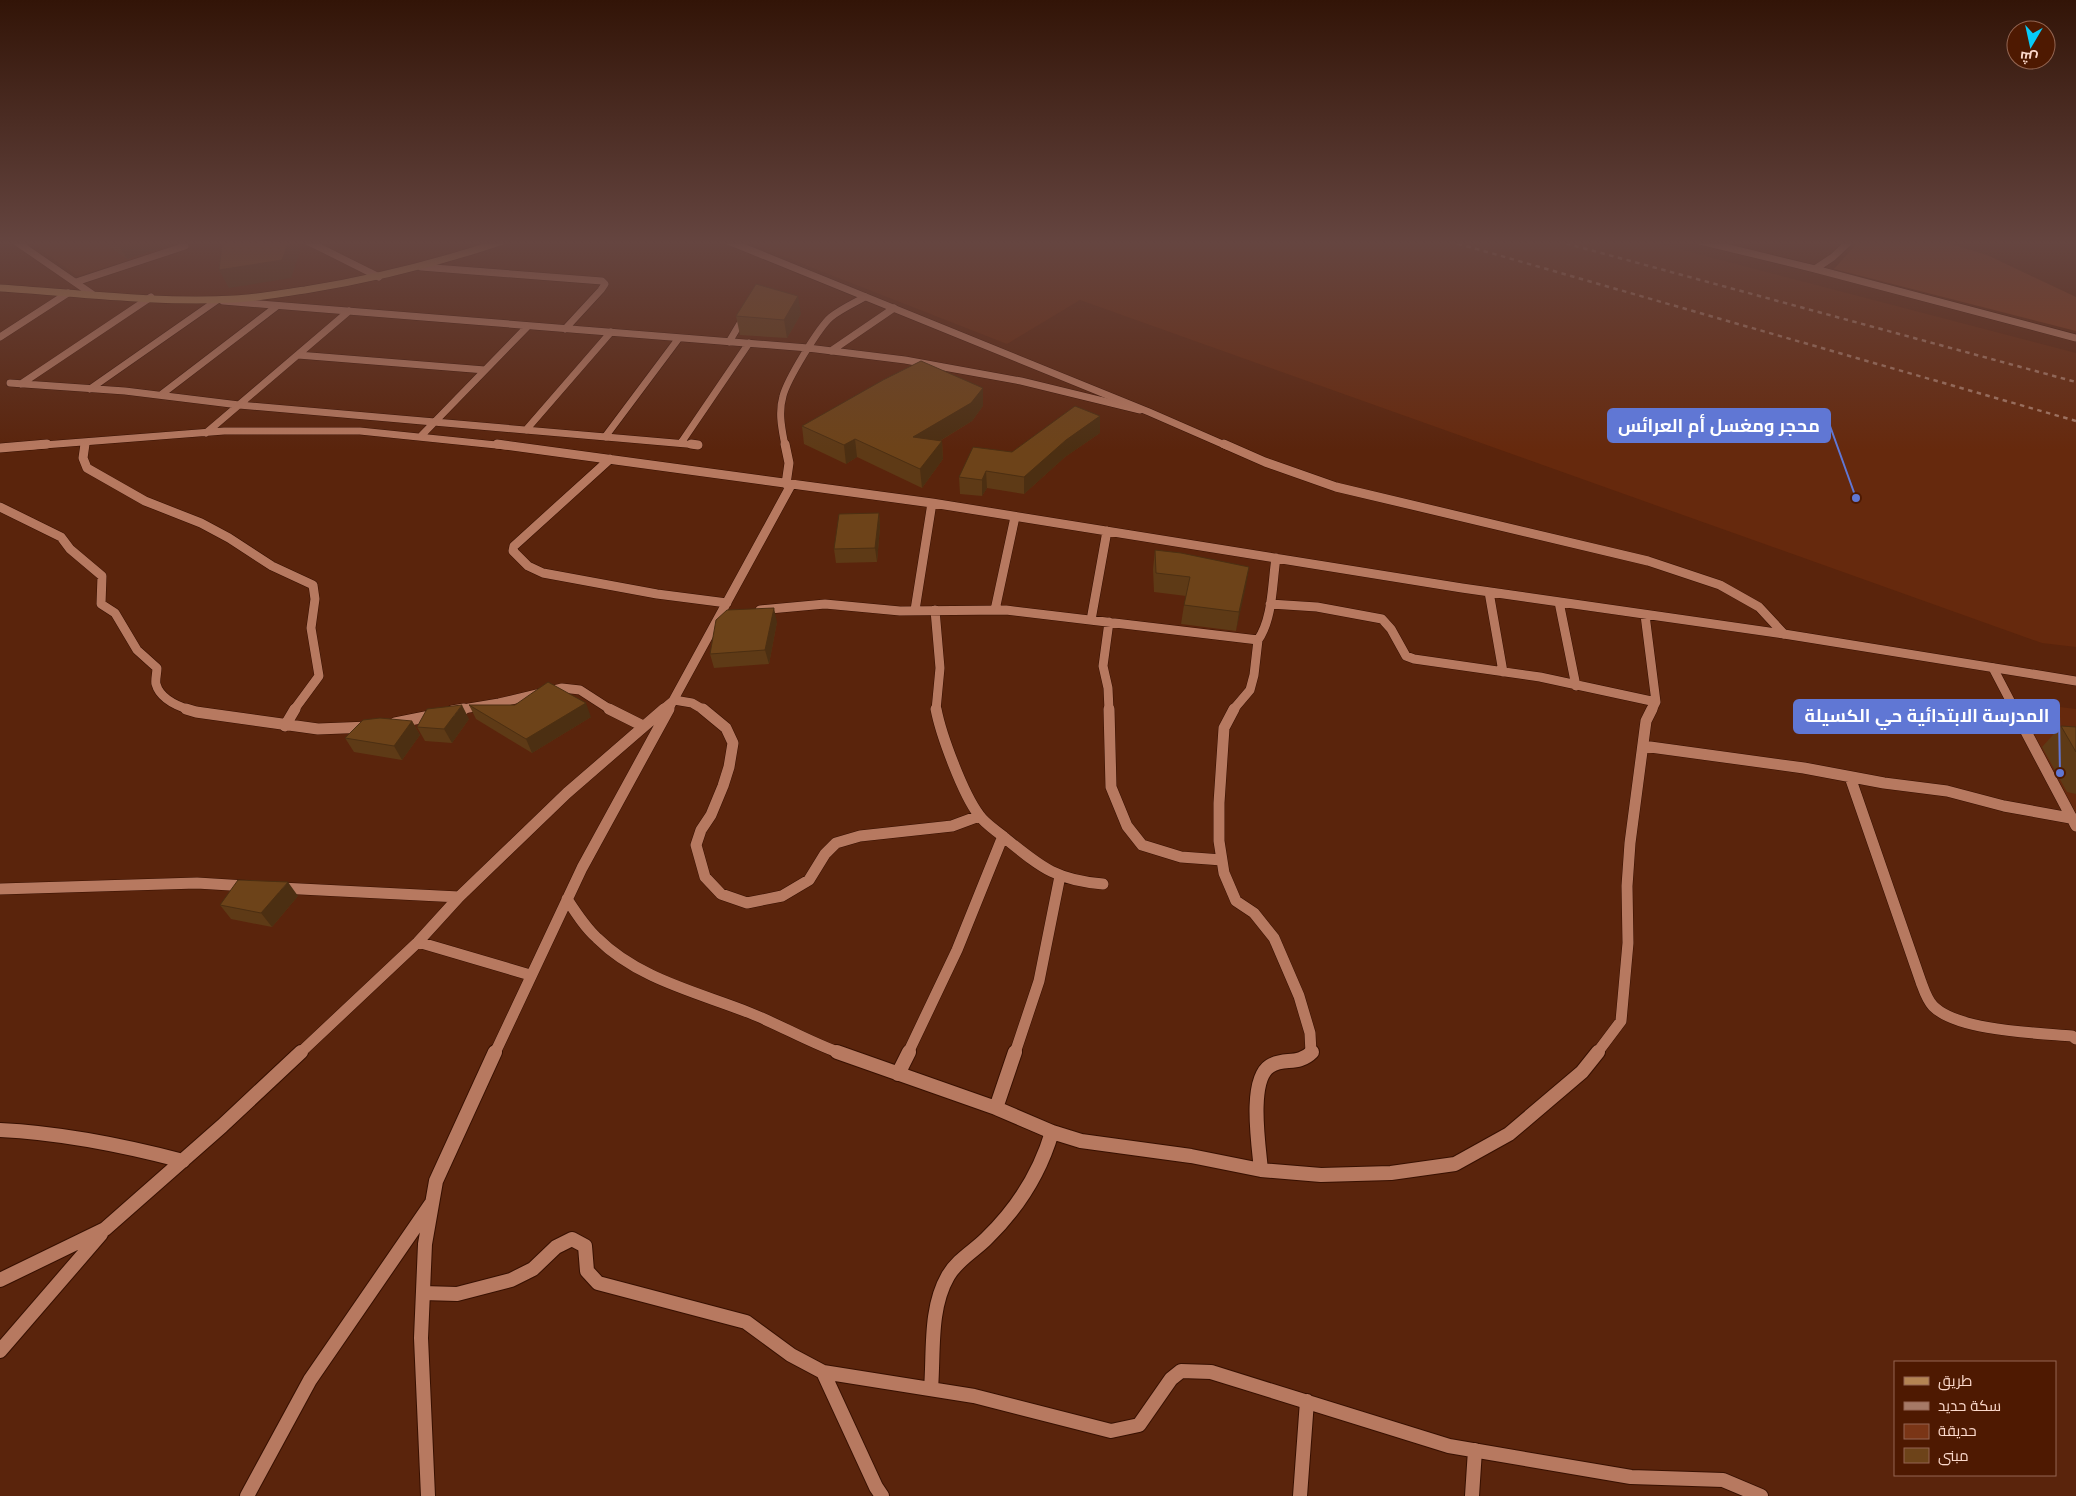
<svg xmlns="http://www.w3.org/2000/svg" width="2076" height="1496" viewBox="0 0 2076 1496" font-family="'Space Grotesk',Cairo,sans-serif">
<rect width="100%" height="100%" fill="#5a240c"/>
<path fill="#66290d" d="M 29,241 L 195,241 L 77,276 Z
M 744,241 L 1648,241 L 2076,353 L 2076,647 L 2042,643 L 1080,300 L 1007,344 Z
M 2052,706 L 2076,709 L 2076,818 L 2022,730 Z"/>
<path fill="#7a3516" d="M 1859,241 L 1940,241 L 1987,255 L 2076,297 L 2076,331 L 1834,269 Z"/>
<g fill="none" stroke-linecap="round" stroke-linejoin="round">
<defs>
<path id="service" d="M 76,282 L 185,246"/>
<path id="minor-far3" d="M 15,241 L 92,294
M 307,241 L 379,277
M 1700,241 L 1815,269 L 1833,257 L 1850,241
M 421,267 L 602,281 L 605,284 L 601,290 L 565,329
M 1815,269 L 2076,338
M 223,301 L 808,348 L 905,360 L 1021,381 L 1140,410
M 0,337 L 68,293
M 729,342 L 745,315
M 831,351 L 894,308
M 298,355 L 485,370
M 10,383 L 125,391 L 239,405 L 698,445
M 21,384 L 151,297
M 90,389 L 216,301
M 162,394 L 277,306
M 526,430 L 611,332
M 206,433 L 349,311
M 421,436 L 528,326
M 605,437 L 679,338
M 681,443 L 749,343
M 31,446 L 224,431 L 360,431 L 506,446
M 85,446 L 86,442
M 785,446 C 782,429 778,413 783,396 C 787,380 819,327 831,317 C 841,309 854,303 865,297"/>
<path id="minor-far2" d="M 85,444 L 83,458 L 87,468 L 145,501 L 201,523 L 229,538 L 272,566 L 313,585 L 315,599 L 311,628 L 319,676 L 294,710
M 497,444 L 932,503 L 1462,588 L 1784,634
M 691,444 L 698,445
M 785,444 L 789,463 L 786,484
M 0,448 L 47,444
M 610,459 L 514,546 L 513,551 L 528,566 L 543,573 L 657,594 L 727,603
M 0,507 L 61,537 L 70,549 L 102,576 L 101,604 L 115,613 L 137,650 L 157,668 C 157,673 155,680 156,684 C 160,699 177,706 190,710
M 1489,592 L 1503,672
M 1559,602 L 1576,686
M 1270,604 L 1317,607 L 1382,619 L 1391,629 L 1406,656 L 1414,659 L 1540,677 L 1656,702
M 760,610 L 825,604 L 900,611 L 1006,610 L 1258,640 C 1273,618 1272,584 1276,558
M 915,610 L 932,503
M 935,610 L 940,668 L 936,710
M 995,610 L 1015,517
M 1645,615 L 1656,702 L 1652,710
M 1091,620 L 1107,531
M 1993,668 L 2015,710
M 457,710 L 499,703 L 562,688 L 580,690 L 611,710
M 662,710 L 674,700 L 692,703 L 704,710
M 668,710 L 791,485
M 1109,710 L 1108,688 L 1103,666 L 1109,622
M 1233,710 L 1250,690 L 1254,675 L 1258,640"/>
<path id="minor-far1" d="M 186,709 L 196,712 L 318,729 L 369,727
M 609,709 L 643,726
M 703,709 L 726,728 L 733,743 L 729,767 L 723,786 L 711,815 L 701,830 L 696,845 L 705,877 L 721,894 L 747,903 L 782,896 L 809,880 L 825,854 L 836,843 L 860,836 L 952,826 L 979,816
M 936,709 C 941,735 963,794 979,815 C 985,824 997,831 1005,838 C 1041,867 1055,880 1103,884
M 1109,709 L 1111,787 L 1127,826 L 1142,845 L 1181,857 L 1222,860
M 1234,709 L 1224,728 L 1219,803 L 1219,841 L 1224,873 L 1236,901 L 1254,913 L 1274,938 L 1299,996 L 1310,1033 L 1311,1053
M 2014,709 L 2076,826
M 452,711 L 464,709
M 395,723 L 435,715
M 285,726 L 295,709
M 1643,746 L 1804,768 L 1884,783 L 1947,791 L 2004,806 L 2076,819
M 1850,777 L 1921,982 C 1924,990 1927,1000 1933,1006 C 1957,1031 2038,1033 2072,1036 L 2076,1039
M 281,888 L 459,897
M 0,889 L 197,883 L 246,886
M 567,899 C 576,913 585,927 597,938 C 638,979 697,992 750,1013 C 780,1025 809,1042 840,1053
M 418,942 L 530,975
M 300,1053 L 418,942 L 459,897 L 567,793 L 664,709
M 495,1053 L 582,868 L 669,709
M 908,1053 L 957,950 L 1003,836
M 1015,1053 L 1039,981 L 1060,876
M 1597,1053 L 1621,1021 L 1628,943 L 1627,886 L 1630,843 L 1646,721 L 1652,709"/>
<path id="minor" d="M 837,1052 L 996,1108 L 1052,1132 L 1081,1141 L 1191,1156 L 1261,1170 L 1321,1175 L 1391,1173 L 1455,1164 L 1509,1134 L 1582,1072 L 1598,1052
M 898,1074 L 909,1052
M 996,1108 L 1015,1052
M 0,1130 C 63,1133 122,1145 183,1161
M 1261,1170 C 1259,1147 1248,1080 1270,1066 C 1284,1057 1298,1066 1312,1052
M 0,1280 L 105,1229 L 222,1126 L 301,1052
M 423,1293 L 457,1294 L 511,1280 L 533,1269 L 556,1247 L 572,1239 L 585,1246 L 587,1271 L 598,1283 L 746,1322 L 791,1355 L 823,1372 L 974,1396 L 1111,1431 L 1139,1425 L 1171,1379 L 1181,1371 L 1211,1372 L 1449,1446 L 1631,1477 L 1723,1480 L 1761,1496
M 0,1351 L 101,1234
M 823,1372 L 876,1487 L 882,1496
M 931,1389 C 934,1352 929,1309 948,1276 C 957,1260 974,1251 986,1239 C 1017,1209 1040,1173 1052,1132
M 247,1496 L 310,1380 L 431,1204
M 428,1496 L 421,1338 L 425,1244 L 436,1181 L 495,1052
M 1300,1496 L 1307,1401
M 1472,1496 L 1475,1450"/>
<path id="tertiary-far1" d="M 728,241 L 1149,412 L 1227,446"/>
<path id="tertiary" d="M 1224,444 L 1265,462 L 1336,487 L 1648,561 L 1720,585 L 1759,607 L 1784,634 L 2076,681"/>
<path id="secondary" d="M 0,288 C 77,293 156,303 234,299 C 258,298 282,293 305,290 C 373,279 438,263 503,241"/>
</defs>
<use href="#service" stroke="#371001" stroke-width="8"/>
<use href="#minor-far3" stroke="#371001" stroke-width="8"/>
<use href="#minor-far2" stroke="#371001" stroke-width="10"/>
<use href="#minor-far1" stroke="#371001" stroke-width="12"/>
<use href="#minor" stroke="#371001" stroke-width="16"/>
<use href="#tertiary-far1" stroke="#371001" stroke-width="8"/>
<use href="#tertiary" stroke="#371001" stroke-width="10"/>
<use href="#secondary" stroke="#371001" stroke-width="8"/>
<use href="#service" stroke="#b77960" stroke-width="7"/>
<use href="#minor-far3" stroke="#b77960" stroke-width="7"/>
<use href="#minor-far2" stroke="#b77960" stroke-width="9"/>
<use href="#minor-far1" stroke="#b77960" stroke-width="11"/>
<use href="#minor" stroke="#b77960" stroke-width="14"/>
<use href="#tertiary-far1" stroke="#b77960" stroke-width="7"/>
<use href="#tertiary" stroke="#b77960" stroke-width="9"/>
<use href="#secondary" stroke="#b48453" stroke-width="7"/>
<path stroke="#a67966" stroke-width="2.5" stroke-dasharray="4.5 4.5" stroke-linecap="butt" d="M 1449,241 L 2076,421
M 1557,241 L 2076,382"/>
</g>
<path fill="#5e3a16" d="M 68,241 L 190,241 L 183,241 L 127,259 L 105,244 Z
M 801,314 L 787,338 L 740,335 L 736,316 Z
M 983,406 L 972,421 L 940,441 L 942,441 L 943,459 L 922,488 L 857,457 L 846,464 L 804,444 L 802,426 Z
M 1100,433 L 1065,457 L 1024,494 L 987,488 L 982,496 L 960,494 L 959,477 L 1012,452 Z
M 879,513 L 880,527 L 877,562 L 836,563 L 834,549 Z
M 1155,550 L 1249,567 L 1236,631 L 1181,624 L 1184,605 L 1186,596 L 1154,592 L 1153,569 Z
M 777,622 L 769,664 L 714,668 L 710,654 Z
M 469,705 L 591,717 L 532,753 L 476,719 Z
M 469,719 L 452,743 L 425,741 L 417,727 Z
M 412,721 L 420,735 L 402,760 L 354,752 L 345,738 Z
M 2061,726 L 2076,727 L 2076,794 L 2067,792 L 2042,747 Z
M 298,896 L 272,927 L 231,919 L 220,905 Z"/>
<path fill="#4c2f12" d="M 120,241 L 183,241 L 127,259 L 117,242 Z
M 289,241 L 296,241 L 300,251 L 291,278 L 229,288 L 219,270 Z
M 798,296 L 801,314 L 787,338 L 784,320 Z
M 983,388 L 983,406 L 972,421 L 915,456 L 913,437 Z
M 1100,416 L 1100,433 L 1065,457 L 1024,494 L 1024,477 L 1066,440 Z
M 855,439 L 857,457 L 846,464 L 844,445 Z
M 942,441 L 943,459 L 922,488 L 920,469 Z
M 986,471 L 987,488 L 982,496 L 982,480 Z
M 879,513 L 880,527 L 877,562 L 875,548 Z
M 1249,567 L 1246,586 L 1236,631 L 1239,612 Z
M 774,608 L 777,622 L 769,664 L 765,650 Z
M 586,703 L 591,717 L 532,753 L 526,739 Z
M 462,705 L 469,719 L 452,743 L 444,729 Z
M 412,721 L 420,735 L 402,760 L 394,746 Z
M 288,882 L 298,896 L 272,927 L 261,913 Z"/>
<path fill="#6d4319" stroke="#4c2f12" d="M 245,241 L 289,241 L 282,260 L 219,270 L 222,244 Z
M 756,284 L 798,296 L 784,320 L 736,316 Z
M 921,361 L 983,388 L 971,403 L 913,437 L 942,441 L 920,469 L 855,439 L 844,445 L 802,426 L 883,380 Z
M 1075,406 L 1100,416 L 1066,440 L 1024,477 L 986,471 L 982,480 L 959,477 L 973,447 L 1012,452 Z
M 879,513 L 875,548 L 834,549 L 839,514 Z
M 1155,550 L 1181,553 L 1249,567 L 1239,612 L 1184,605 L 1190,577 L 1156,573 Z
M 774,608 L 765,650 L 710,654 L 716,620 L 727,610 Z
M 548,682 L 586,703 L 526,739 L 469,705 L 515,705 Z
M 462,705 L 444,729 L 417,727 L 427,709 Z
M 380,718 L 412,721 L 394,746 L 345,738 L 363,720 Z
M 2061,726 L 2076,727 L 2076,752 Z
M 238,880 L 288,882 L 261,913 L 220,905 Z"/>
<linearGradient id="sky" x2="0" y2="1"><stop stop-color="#321407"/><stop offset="0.54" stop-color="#654540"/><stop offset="1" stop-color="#654540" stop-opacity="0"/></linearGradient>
<rect width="2076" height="450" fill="url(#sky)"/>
<path fill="none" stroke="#6077d4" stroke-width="2" d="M1856 498L1830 426M2060 773L2059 716"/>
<g fill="#6077d4" stroke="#4e1901" stroke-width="2">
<circle cx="1856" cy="498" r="5"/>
<circle cx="2060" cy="773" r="5"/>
</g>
<g fill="#6077d4" stroke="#6077d4" stroke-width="2">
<rect x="1608" y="409" width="222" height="33" rx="5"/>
<rect x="1794" y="700" width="265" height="33" rx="5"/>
</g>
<g font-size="18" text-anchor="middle" font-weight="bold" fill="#fff">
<text x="1719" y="432">محجر ومغسل أم العرائس</text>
<text x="1927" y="722">المدرسة الابتدائية حي الكسيلة</text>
</g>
<rect x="1894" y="1361" width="162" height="115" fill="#4e1901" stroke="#936552"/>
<rect x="1904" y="1377" width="25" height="8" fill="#b48453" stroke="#936552"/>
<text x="1938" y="1386" font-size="15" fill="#fbd8cb">طريق</text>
<rect x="1904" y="1402" width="25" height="8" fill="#a67966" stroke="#936552"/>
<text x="1938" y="1411" font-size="15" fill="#fbd8cb">سكة حديد</text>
<rect x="1904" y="1424" width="25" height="15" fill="#7a3516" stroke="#936552"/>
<text x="1938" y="1436" font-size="15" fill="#fbd8cb">حديقة</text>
<rect x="1904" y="1448" width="25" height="15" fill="#6d4319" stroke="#936552"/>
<text x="1938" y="1461" font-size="15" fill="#fbd8cb">مبنى</text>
<g transform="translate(2031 45) rotate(189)"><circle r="24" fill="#4e1901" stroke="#936552"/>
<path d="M0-4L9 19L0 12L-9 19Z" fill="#06cbf9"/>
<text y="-8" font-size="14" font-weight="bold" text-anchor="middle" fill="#fbd8cb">ش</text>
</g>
</svg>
